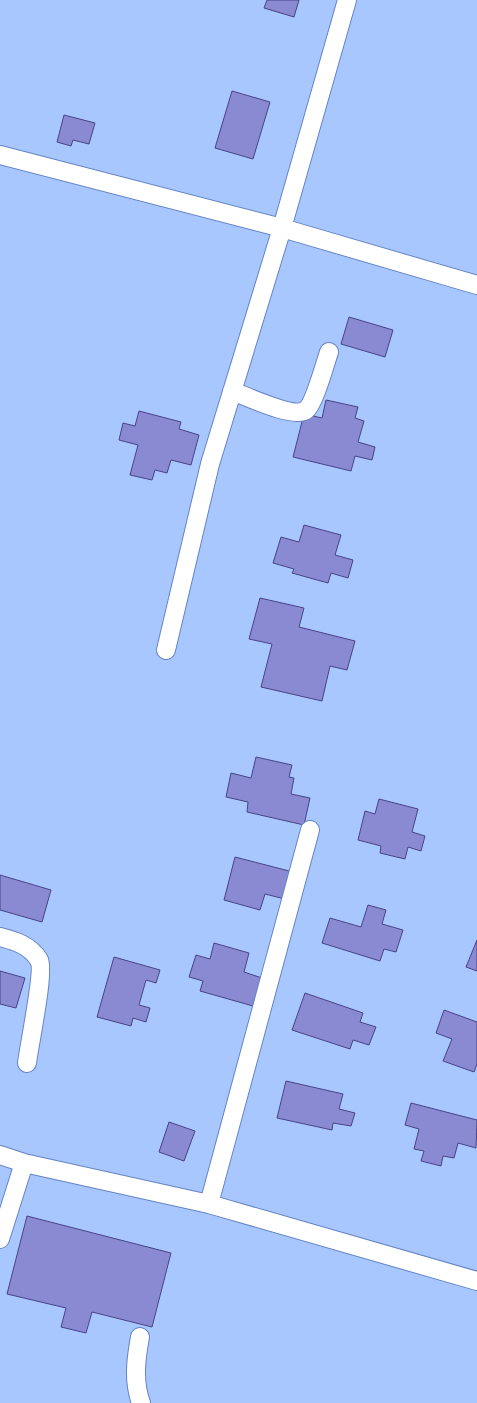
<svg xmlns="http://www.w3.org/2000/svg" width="477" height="1403" viewBox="0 0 477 1403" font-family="Karla,sans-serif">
<rect width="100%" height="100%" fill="#a9c7ff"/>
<path fill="#8a8ad3" stroke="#474386" d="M 267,0 L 299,0 L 294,17 L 264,8 Z
M 232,91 L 270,102 L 253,159 L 215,148 Z
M 64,115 L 95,123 L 89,144 L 73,140 L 71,146 L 57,142 Z
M 349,317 L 393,330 L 385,357 L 341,344 Z
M 326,400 L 358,407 L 355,418 L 364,421 L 358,442 L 375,447 L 372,460 L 355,456 L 351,471 L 293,457 L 304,414 L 322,418 Z
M 139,411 L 181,422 L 179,429 L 199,435 L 191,465 L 171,460 L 167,473 L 155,470 L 152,480 L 130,475 L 138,445 L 119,440 L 123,423 L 135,426 Z
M 304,525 L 341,535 L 335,555 L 353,560 L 348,578 L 331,573 L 328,583 L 292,573 L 294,569 L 273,563 L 281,537 L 299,542 Z
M 260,598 L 304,608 L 299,627 L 355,641 L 347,670 L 330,666 L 322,701 L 261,687 L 272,644 L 249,639 Z
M 256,757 L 292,765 L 289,777 L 294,778 L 291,794 L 310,798 L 304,825 L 247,812 L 248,802 L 226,797 L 231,773 L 251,778 Z
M 379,799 L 418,809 L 412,832 L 425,836 L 421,851 L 408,847 L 405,859 L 380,853 L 381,846 L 358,840 L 365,811 L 375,814 Z
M 235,857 L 293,872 L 285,899 L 265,894 L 260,910 L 224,900 Z
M 0,875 L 51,890 L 42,922 L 0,910 Z
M 368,905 L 386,910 L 382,924 L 403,930 L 396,952 L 384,949 L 380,961 L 322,943 L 330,918 L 361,927 Z
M 477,940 L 477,971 L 466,967 Z
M 214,943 L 249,953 L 244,972 L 262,978 L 253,1006 L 200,991 L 203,981 L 189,977 L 196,955 L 210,959 Z
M 114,957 L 160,970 L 156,983 L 146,980 L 139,1005 L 150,1008 L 146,1022 L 133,1018 L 131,1026 L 97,1017 Z
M 0,971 L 25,978 L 16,1008 L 0,1004 Z
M 305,993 L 363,1013 L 360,1022 L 376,1027 L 369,1045 L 353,1040 L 350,1049 L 292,1030 Z
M 444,1010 L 477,1022 L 477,1064 L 474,1072 L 443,1061 L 452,1039 L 436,1033 Z
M 286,1081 L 343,1094 L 339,1109 L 355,1113 L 351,1126 L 333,1123 L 332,1130 L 277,1118 Z
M 411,1103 L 477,1120 L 476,1148 L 458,1143 L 454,1158 L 443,1156 L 441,1166 L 421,1161 L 424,1151 L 414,1149 L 419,1129 L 405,1125 Z
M 169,1122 L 195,1131 L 184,1161 L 159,1152 Z
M 27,1216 L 171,1253 L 152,1327 L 92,1312 L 86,1333 L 61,1327 L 66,1308 L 7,1294 Z"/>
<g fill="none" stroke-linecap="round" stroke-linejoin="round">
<defs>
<path id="minor" d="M 0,155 L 282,228 L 477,285
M 232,391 C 246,396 294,419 306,410 C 314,404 325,364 329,352
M 166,650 L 210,464 L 282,228 L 347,0
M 0,937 C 15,941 30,945 39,960 C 45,970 29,1046 27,1063
M 0,1155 L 24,1163 L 209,1204 L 477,1281
M 209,1204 L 310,830
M 0,1239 L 24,1163
M 140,1337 C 136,1359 133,1381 141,1403"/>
</defs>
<use href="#minor" stroke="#6384c6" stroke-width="20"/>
<use href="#minor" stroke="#fff" stroke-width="18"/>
</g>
</svg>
